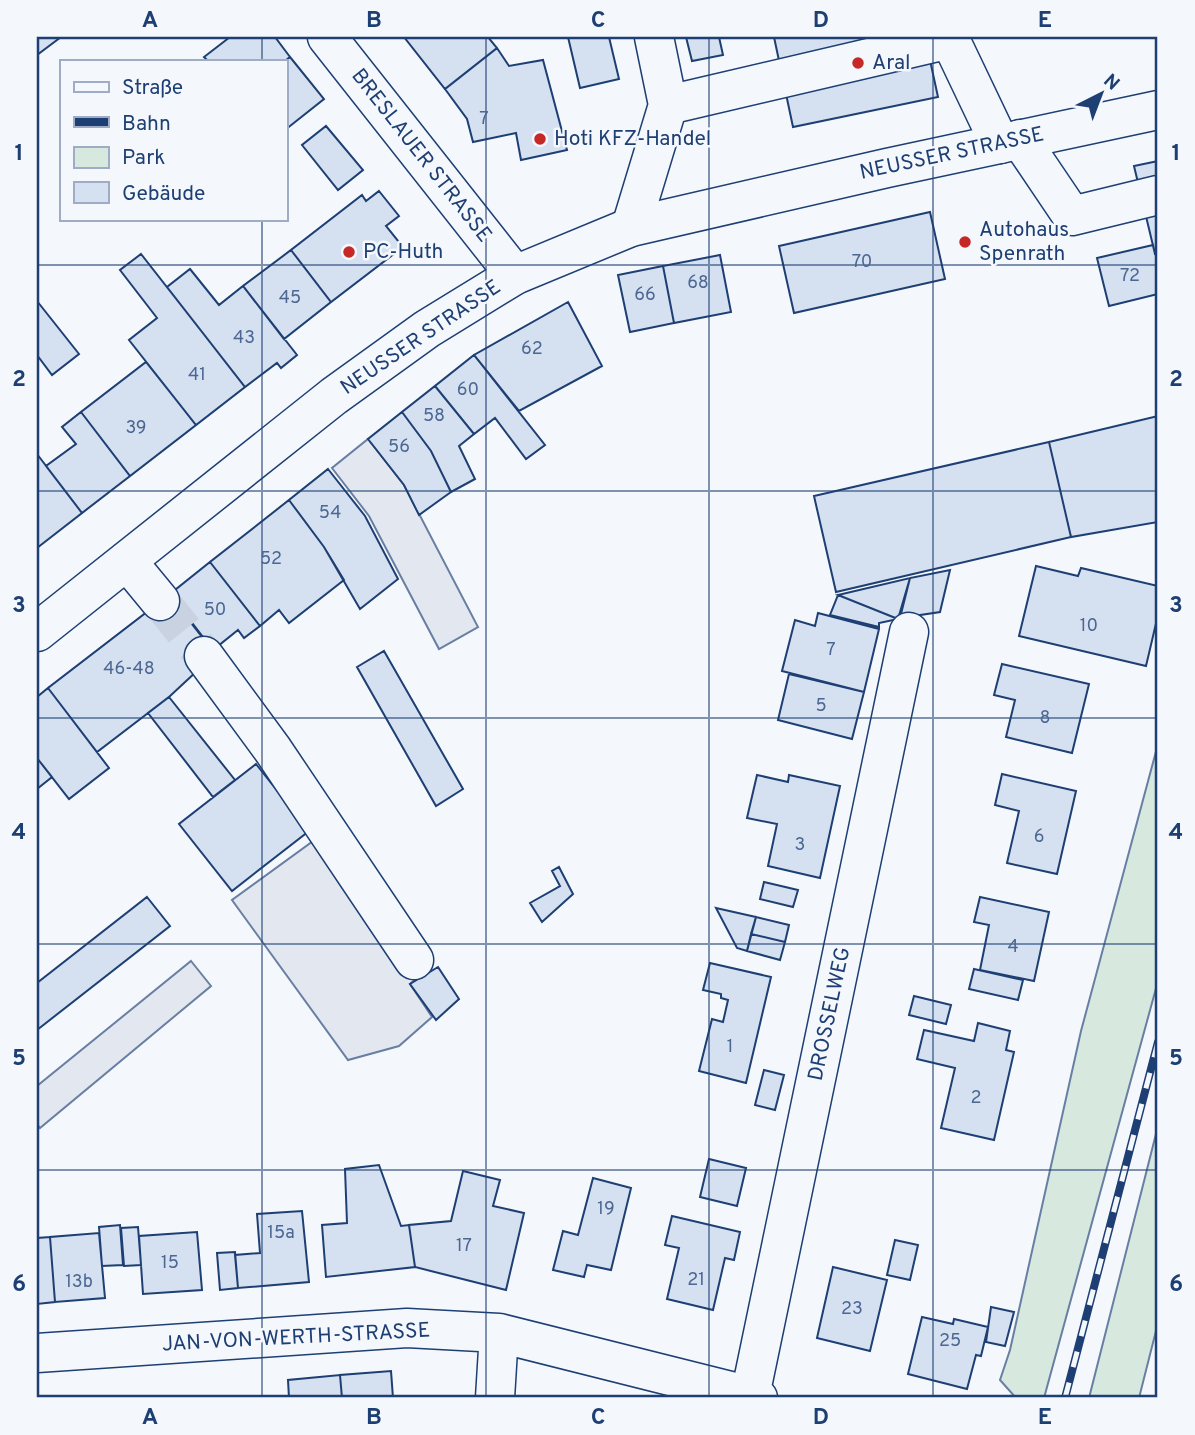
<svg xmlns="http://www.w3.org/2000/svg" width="1195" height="1435" viewBox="0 0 1195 1435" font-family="Overpass,sans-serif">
<rect width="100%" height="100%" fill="#f4f7fb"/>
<path fill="#d7e8df" stroke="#687fa3" stroke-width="2" d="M 1158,744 L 1158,981 L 1044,1398 L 1016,1398 L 1000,1380 L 1010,1350 L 1081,1031 Z
M 1158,1126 L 1158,1323 L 1139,1398 L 1089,1398 Z"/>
<path fill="#e3e8f0" stroke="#687fa3" stroke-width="2" d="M 368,439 L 404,485 L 478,627 L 439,649 L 369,516 L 332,468 Z
M 316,839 L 417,978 L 410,984 L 432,1017 L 399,1046 L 348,1060 L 232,900 Z
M 191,961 L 211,986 L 40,1128 L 37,1124 L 37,1086 Z"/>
<path fill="#d5e0f0" stroke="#1d3f73" stroke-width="2" d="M 37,37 L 61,37 L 37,55 Z
M 230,37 L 275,37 L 290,57 L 285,61 L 208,61 L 204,57 Z
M 404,37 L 488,37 L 497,48 L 445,89 Z
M 568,37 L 609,37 L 619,79 L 580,88 Z
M 686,37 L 719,37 L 723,55 L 692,61 Z
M 774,37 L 925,37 L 938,97 L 793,127 Z
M 497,48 L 509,66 L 543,60 L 567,150 L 521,160 L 516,133 L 473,142 L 467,119 L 445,89 Z
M 290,57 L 324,99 L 285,130 L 285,61 Z
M 326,126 L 363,170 L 338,190 L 302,145 Z
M 1158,161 L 1158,253 L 1155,254 L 1134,166 Z
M 379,191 L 399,216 L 386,226 L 403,247 L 331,302 L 291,250 L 362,195 L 366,201 Z
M 930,212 L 945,279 L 794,313 L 779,246 Z
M 1153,245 L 1155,254 L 1158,253 L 1158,294 L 1109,306 L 1097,258 Z
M 291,250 L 331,302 L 284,339 L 243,286 Z
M 141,254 L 245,387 L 196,425 L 129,340 L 157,318 L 120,270 Z
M 720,255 L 731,312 L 674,323 L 663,266 Z
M 663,266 L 674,323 L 630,332 L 618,275 Z
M 190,269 L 219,305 L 243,286 L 297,355 L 281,368 L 277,363 L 245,387 L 167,287 Z
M 37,301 L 79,354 L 52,375 L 37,355 Z
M 568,302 L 602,366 L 519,411 L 474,355 Z
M 474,355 L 545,445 L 526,459 L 495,418 L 474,434 L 435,386 Z
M 146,362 L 196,425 L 130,476 L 81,412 Z
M 435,386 L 474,434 L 459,446 L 475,479 L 451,492 L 431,451 L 402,412 Z
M 81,412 L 130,476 L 82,513 L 46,466 L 76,444 L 62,427 Z
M 402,412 L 431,451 L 451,492 L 419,515 L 404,485 L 368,439 Z
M 1158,416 L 1158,522 L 1071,537 L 1049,442 Z
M 1049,442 L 1071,537 L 836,592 L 814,496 Z
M 37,454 L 82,513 L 37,548 Z
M 328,469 L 365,516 L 398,579 L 360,609 L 324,547 L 289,500 Z
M 289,500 L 324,547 L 344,580 L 289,623 L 279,610 L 260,626 L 210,562 Z
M 210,562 L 260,626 L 244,638 L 238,630 L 213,650 L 170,594 Z
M 1036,566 L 1078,576 L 1081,568 L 1158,586 L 1158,615 L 1146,666 L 1019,636 Z
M 950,570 L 940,612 L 900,618 L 910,578 Z
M 910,578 L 898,619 L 838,595 Z
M 169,595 L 213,651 L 198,670 L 169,697 L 97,752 L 48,688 Z
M 838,595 L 898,619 L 879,623 L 879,627 L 830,615 Z
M 818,613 L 879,629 L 864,692 L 782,671 L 795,620 L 815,626 Z
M 384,651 L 463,789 L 436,806 L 357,667 Z
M 1002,664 L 1089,684 L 1072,753 L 1006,737 L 1015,700 L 994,695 Z
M 789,674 L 864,692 L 852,739 L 778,720 Z
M 48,688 L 109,768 L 69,799 L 37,758 L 37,697 Z
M 169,697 L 235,780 L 213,797 L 148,713 Z
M 37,758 L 52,777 L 37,789 Z
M 256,764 L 309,831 L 232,891 L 179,824 Z
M 1002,774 L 1076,791 L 1057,874 L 1007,863 L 1019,811 L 995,805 Z
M 757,775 L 788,782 L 789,775 L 840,786 L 820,878 L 768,866 L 777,824 L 747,818 Z
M 559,867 L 573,894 L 542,922 L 530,903 L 560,886 L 552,871 Z
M 764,882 L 798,890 L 793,907 L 760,899 Z
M 147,897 L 170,926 L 37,1030 L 37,983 Z
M 980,897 L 1049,912 L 1034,981 L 980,970 L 989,925 L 974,922 Z
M 716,908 L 756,917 L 747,951 L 737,948 Z
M 756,917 L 789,925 L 785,942 L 751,934 Z
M 751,934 L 785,942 L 780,960 L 747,951 Z
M 710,963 L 771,977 L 746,1083 L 699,1071 L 712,1019 L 723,1022 L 728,1000 L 721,998 L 721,994 L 703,990 Z
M 438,967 L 459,999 L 436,1020 L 410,984 Z
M 974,969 L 1023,980 L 1018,1000 L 969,989 Z
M 914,996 L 951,1005 L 946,1024 L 909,1015 Z
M 978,1023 L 1010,1031 L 1006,1050 L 1014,1052 L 994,1140 L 941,1128 L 955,1068 L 917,1059 L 924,1030 L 974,1041 Z
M 764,1070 L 784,1075 L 775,1110 L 755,1105 Z
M 709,1159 L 746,1168 L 737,1206 L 700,1197 Z
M 379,1165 L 401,1226 L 409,1225 L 415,1267 L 326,1277 L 322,1225 L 347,1223 L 345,1169 Z
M 463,1171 L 500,1180 L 493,1206 L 524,1213 L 506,1290 L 415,1267 L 409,1225 L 451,1221 Z
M 593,1178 L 631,1188 L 611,1270 L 587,1265 L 584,1277 L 553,1270 L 563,1231 L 578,1235 Z
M 302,1211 L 309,1282 L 238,1288 L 235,1255 L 260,1253 L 257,1214 Z
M 672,1216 L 740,1232 L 734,1260 L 725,1258 L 713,1310 L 667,1299 L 679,1248 L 665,1245 Z
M 120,1225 L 123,1265 L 102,1266 L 99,1227 Z
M 138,1227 L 141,1265 L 124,1266 L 121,1228 Z
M 197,1232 L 202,1290 L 143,1294 L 139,1236 Z
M 99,1233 L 105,1298 L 55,1302 L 50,1237 Z
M 50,1237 L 55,1302 L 37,1304 L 37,1238 Z
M 895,1240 L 918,1245 L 910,1280 L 887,1275 Z
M 235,1252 L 238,1288 L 220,1290 L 217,1253 Z
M 833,1267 L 887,1280 L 870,1351 L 817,1338 Z
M 991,1307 L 1014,1312 L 1005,1346 L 986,1342 Z
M 922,1317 L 953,1324 L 954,1319 L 988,1327 L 981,1356 L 976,1355 L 967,1389 L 908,1374 Z
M 391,1371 L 393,1398 L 342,1398 L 340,1375 Z
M 340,1375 L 342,1398 L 289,1398 L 288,1380 Z"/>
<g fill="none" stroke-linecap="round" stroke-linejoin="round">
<path stroke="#c9d2e0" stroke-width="38" stroke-dasharray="38 19" stroke-linecap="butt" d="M 160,601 L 204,656"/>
<defs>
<path id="minor" d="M 327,37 L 515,275
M 949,37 L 1000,144
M 668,105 L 950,39
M 1020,139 L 1072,216 L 1158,195
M 631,227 L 668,105 L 654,37
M 127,561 L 160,601
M 204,656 L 273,750 L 414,960
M 37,1353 L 407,1328 L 499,1333 L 758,1398
M 750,1396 L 909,632
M 495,1398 L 499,1333"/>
<path id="major" d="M 37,632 L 334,396 L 427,329 L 515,275 L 631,227 L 887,168 L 1158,110"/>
</defs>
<use href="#minor" stroke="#1d3f73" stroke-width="41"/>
<use href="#major" stroke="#1d3f73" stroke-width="41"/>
<use href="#minor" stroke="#f4f7fb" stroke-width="38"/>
<use href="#major" stroke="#f4f7fb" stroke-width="38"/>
<defs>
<path id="rail" d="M 1065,1398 L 1158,1042"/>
</defs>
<use href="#rail" stroke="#1d3f73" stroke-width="8"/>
<use href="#rail" stroke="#f4f7fb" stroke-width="5" stroke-dasharray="16" stroke-linecap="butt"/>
</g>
<path fill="none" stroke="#1d3f73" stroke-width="2" stroke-opacity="0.55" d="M 262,37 L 262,61M 486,37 L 486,1398M 709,37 L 709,1398M 933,37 L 933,1398M 262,219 L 262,1398M 37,265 L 1158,265M 37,491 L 1158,491M 37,718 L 1158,718M 37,944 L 1158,944M 37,1170 L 1158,1170"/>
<g fill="#c62828" stroke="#f4f7fb" stroke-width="2.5">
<circle cx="858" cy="63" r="7"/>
<circle cx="540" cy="139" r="7"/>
<circle cx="965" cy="242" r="7"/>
<circle cx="349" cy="252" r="7"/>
</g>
<g text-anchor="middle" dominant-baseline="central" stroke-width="5" stroke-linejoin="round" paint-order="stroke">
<g font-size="18" fill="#4b6792">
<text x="484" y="119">7</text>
<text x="862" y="262">70</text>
<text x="1130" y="276">72</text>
<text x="698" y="283">68</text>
<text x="645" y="295">66</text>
<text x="290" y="298">45</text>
<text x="244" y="338">43</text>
<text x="532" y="349">62</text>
<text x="197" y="375">41</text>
<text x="468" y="390">60</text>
<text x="434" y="416">58</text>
<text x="136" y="428">39</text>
<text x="399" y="447">56</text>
<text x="330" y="513">54</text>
<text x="271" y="559">52</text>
<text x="215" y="610">50</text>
<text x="1089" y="626">10</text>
<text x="831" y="650">7</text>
<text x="129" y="669">46-48</text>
<text x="821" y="706">5</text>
<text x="1045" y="718">8</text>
<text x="1039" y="837">6</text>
<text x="800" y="845">3</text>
<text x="1013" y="947">4</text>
<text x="730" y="1047">1</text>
<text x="976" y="1098">2</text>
<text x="606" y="1209">19</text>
<text x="281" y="1233">15a</text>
<text x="464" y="1246">17</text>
<text x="170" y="1263">15</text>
<text x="696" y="1280">21</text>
<text x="79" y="1282">13b</text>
<text x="852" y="1309">23</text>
<text x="950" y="1341">25</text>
</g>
<g font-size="21" fill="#1d3f73" stroke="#f4f7fb" text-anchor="start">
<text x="872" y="63">Aral</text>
<text x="554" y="139">Hoti KFZ-Handel</text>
<text x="979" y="230">Autohaus<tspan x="979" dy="24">Spenrath</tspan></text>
<text x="363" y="252">PC-Huth</text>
</g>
<g font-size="21" fill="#1d3f73" stroke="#f4f7fb">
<text transform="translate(952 154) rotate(-12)">NEUSSER STRASSE</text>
<text transform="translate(421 156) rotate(52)">BRESLAUER STRASSE</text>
<text transform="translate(421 338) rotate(-34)">NEUSSER STRASSE</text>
<text transform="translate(830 1014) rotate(-78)">DROSSELWEG</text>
<text transform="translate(296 1338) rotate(-3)">JAN-VON-WERTH-STRASSE</text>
</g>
</g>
<rect width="1195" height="1435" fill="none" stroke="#f4f7fb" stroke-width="77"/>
<rect x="60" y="60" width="228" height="161" fill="#f4f7fb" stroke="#9eadc5" stroke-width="2"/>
<rect x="74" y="82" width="35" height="10" fill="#f4f7fb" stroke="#9eadc5" stroke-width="2"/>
<text x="122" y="94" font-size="21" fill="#1d3f73">Straße</text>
<rect x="74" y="117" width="35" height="10" fill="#1d3f73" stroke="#9eadc5" stroke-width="2"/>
<text x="122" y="130" font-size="21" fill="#1d3f73">Bahn</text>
<rect x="74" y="147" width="35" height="21" fill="#d7e8df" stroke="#9eadc5" stroke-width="2"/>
<text x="122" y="164" font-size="21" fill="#1d3f73">Park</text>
<rect x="74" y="182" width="35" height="21" fill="#d5e0f0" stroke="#9eadc5" stroke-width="2"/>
<text x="122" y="200" font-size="21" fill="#1d3f73">Gebäude</text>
<g transform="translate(1101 94) rotate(42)" stroke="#f4f7fb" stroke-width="5" paint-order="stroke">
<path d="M0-5L12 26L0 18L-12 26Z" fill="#1d3f73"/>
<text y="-10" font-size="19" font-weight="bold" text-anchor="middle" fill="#1d3f73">N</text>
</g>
<rect x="38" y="38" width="1118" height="1358" fill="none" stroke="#1d3f73" stroke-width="2.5"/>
<g font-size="23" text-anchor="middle" font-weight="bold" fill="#1d3f73">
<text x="150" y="27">A</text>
<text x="374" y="27">B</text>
<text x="598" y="27">C</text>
<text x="821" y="27">D</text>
<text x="1045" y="27">E</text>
<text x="19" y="160">1</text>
<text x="1176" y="160">1</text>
<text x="19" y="386">2</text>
<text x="1176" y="386">2</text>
<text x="19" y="612">3</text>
<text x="1176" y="612">3</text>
<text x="19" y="839">4</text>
<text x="1176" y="839">4</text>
<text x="19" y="1065">5</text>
<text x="1176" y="1065">5</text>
<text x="19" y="1291">6</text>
<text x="1176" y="1291">6</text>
<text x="150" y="1424">A</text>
<text x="374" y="1424">B</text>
<text x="598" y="1424">C</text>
<text x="821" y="1424">D</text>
<text x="1045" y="1424">E</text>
</g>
</svg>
